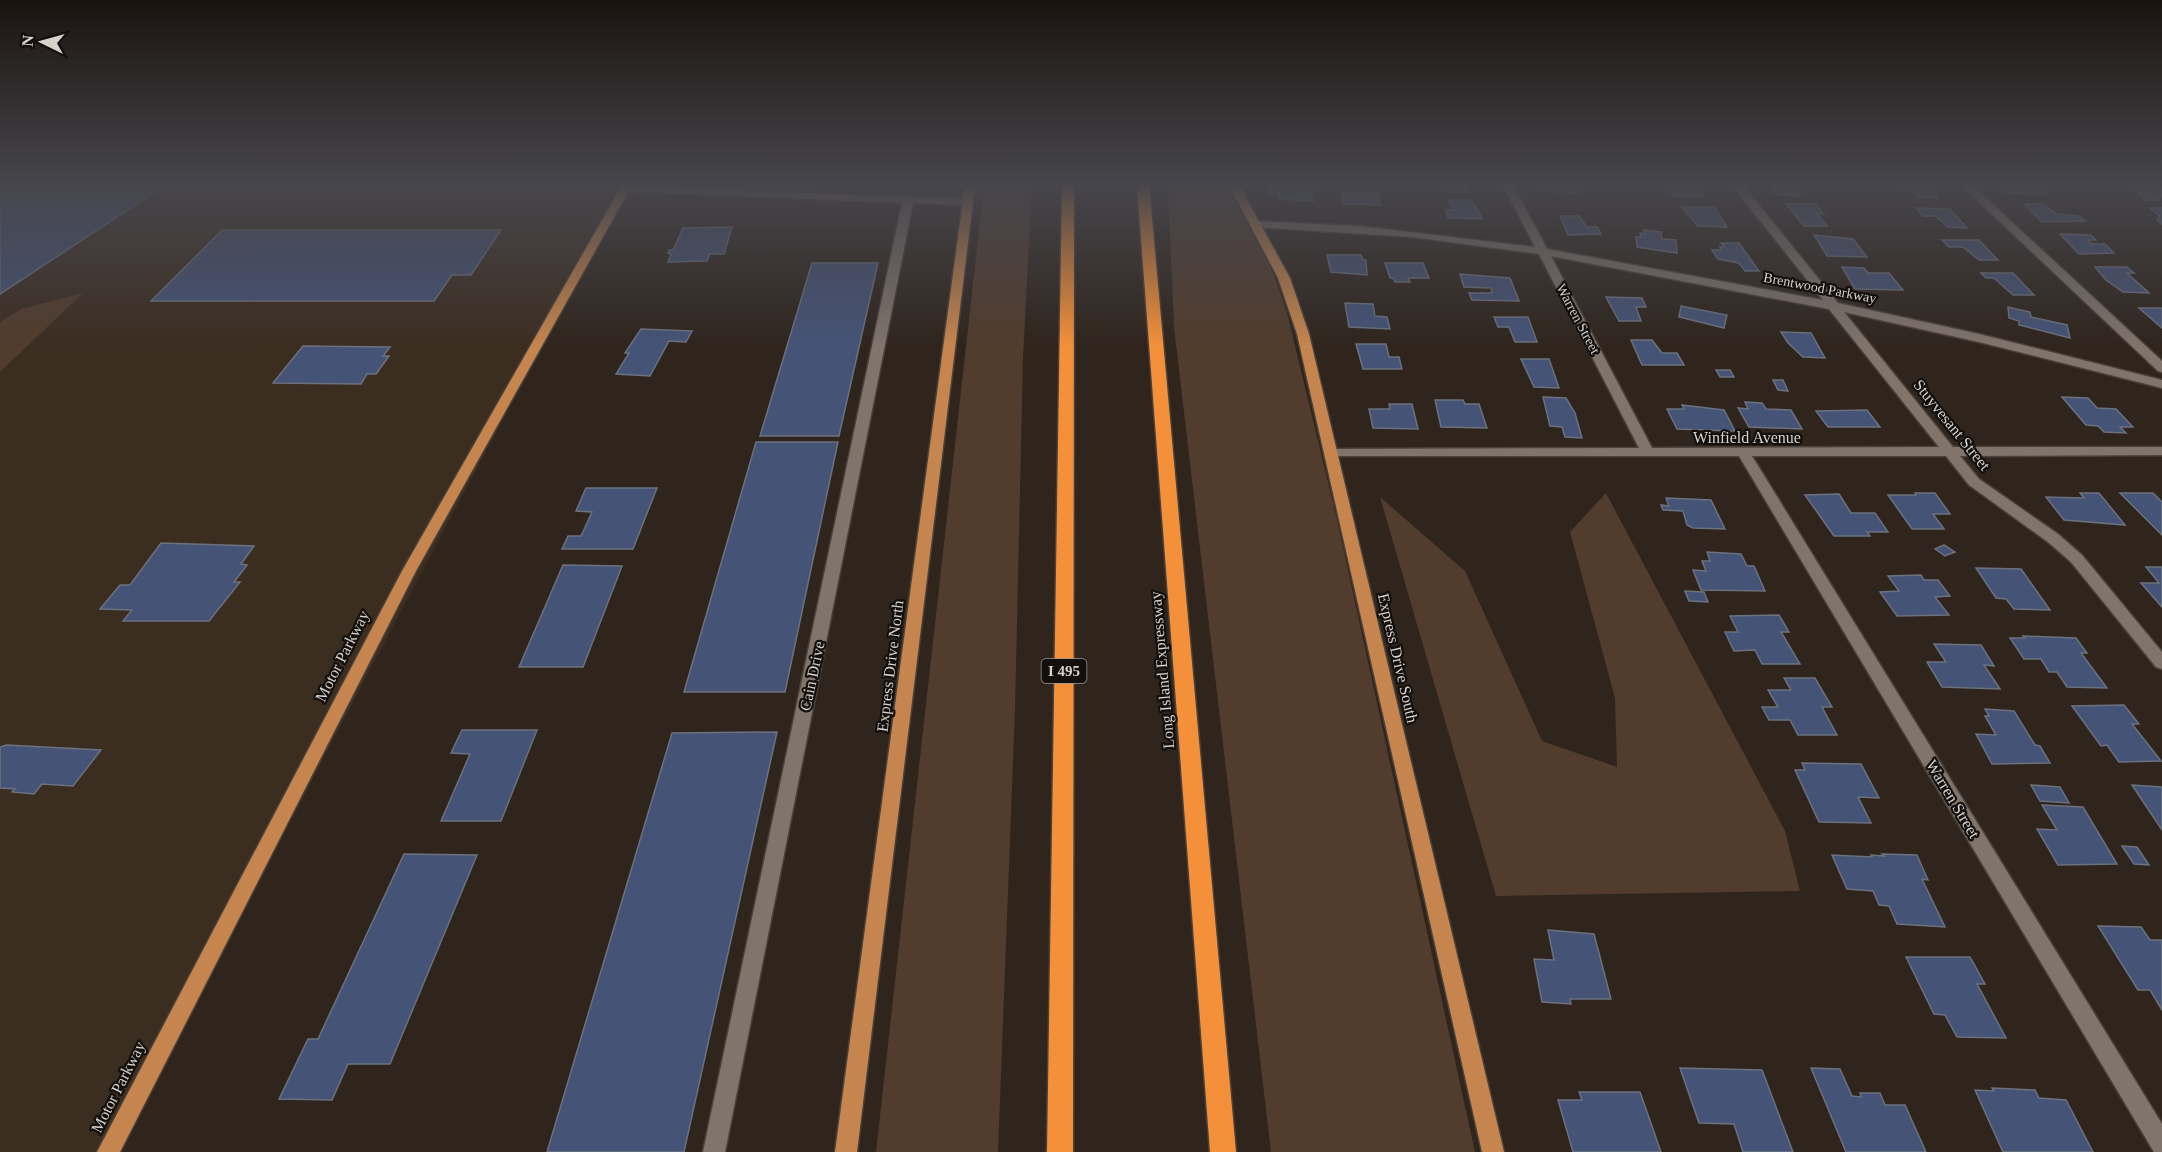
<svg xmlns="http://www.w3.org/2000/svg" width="2162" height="1152" viewBox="0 0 2162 1152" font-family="'Times New Roman',serif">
<rect width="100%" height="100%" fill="#2f251d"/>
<path fill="#3c2d21" d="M 0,185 L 627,185 L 115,1152 L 0,1152 Z"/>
<path fill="#513c2d" d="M 984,185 L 1032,185 L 1023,358 L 1015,710 L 998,1152 L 876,1152 Z
M 1168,185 L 1227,185 L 1272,270 L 1287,313 L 1336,515 L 1475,1152 L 1271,1152 L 1174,327 Z
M 83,293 L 0,372 L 0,322 L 21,309 Z
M 1606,493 L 1785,831 L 1800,891 L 1496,896 L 1380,497 L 1465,571 L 1542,741 L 1617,767 L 1615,698 L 1570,532 Z"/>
<path fill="#455376" stroke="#6c717e" stroke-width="1.5" d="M 0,185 L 166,185 L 0,294 Z
M 1269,185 L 1310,185 L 1314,190 L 1313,201 L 1280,199 L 1279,195 L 1270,194 Z
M 1444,185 L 1465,185 L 1467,192 L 1449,192 Z
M 1542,185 L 1577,185 L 1581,193 L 1545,191 Z
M 1675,185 L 1697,185 L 1704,196 L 1674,196 L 1671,192 L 1679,192 Z
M 1770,185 L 1793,185 L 1801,196 L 1778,195 Z
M 1902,185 L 1928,185 L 1938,198 L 1919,197 Z
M 2001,185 L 2039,187 L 2047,194 L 2008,193 Z
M 2133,185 L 2157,185 L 2162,190 L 2162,197 L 2156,197 L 2159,200 L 2144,200 Z
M 1341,193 L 1377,193 L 1381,205 L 1344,204 Z
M 1449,200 L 1471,200 L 1483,219 L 1448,218 L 1446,210 L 1454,210 Z
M 1786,204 L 1815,204 L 1824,214 L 1817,213 L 1827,226 L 1804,226 Z
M 2024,204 L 2042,204 L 2057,214 L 2079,216 L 2085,221 L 2042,222 Z
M 1682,207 L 1715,207 L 1727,227 L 1698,226 Z
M 1916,208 L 1950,209 L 1967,228 L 1948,227 L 1935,216 L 1923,216 Z
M 2150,208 L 2162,208 L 2162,224 L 2157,220 L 2159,216 Z
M 1560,216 L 1579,216 L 1587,227 L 1597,227 L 1601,234 L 1568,235 Z
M 732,227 L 724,254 L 710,254 L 707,261 L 668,262 L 671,254 L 668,253 L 669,250 L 673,250 L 683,228 Z
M 222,230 L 501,230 L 471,275 L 452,275 L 434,301 L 151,301 Z
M 1644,230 L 1661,232 L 1662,239 L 1676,240 L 1677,253 L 1637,247 L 1636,237 L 1641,237 L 1640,233 L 1645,234 Z
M 2060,234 L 2091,235 L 2096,240 L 2088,240 L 2092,244 L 2105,244 L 2114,253 L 2079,254 Z
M 1814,235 L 1853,239 L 1867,257 L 1827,256 Z
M 1942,240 L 1979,240 L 1998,260 L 1979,260 L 1963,247 L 1949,247 Z
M 1721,243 L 1739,243 L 1759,271 L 1745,271 L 1739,263 L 1718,259 L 1712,250 L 1722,250 L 1720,247 L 1724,247 Z
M 1327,255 L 1361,255 L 1363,260 L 1366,260 L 1367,275 L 1331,272 Z
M 812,263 L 878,263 L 839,436 L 760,436 Z
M 1385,263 L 1423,263 L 1429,278 L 1408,278 L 1410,282 L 1395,282 L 1393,278 L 1390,278 Z
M 1842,267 L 1864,268 L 1868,273 L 1889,273 L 1903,290 L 1855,289 Z
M 2095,267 L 2127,267 L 2134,273 L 2127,273 L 2149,293 L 2123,292 L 2106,280 Z
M 1981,273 L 2013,273 L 2034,295 L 2013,295 L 1994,278 L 1986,278 Z
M 1460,274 L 1510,278 L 1519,301 L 1472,300 L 1469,293 L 1492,293 L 1491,288 L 1464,287 Z
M 1606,297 L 1642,298 L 1646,307 L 1636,307 L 1641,321 L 1619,321 Z
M 1345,303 L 1373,304 L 1375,316 L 1387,317 L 1390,329 L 1349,327 Z
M 1681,306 L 1727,315 L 1724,328 L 1679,317 Z
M 2008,307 L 2030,312 L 2031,317 L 2067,325 L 2070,338 L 2019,325 L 2019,321 L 2009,318 Z
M 2139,308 L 2162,308 L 2162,328 Z
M 1494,317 L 1528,317 L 1537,342 L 1515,342 L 1509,327 L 1498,327 Z
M 641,329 L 692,331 L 686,342 L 669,341 L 650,376 L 616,374 L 629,353 L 625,353 Z
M 1781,332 L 1811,333 L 1825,358 L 1803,357 L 1788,343 Z
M 1631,340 L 1652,340 L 1662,353 L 1677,353 L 1684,365 L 1642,365 Z
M 1356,344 L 1386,344 L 1389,357 L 1399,357 L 1402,369 L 1363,369 Z
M 303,346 L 390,347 L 383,356 L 389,356 L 376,374 L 367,374 L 361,384 L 273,383 Z
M 1521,359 L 1549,359 L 1559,388 L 1534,387 Z
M 1716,370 L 1730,370 L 1734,377 L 1720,377 Z
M 1773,380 L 1783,380 L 1788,391 L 1778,390 Z
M 1543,397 L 1566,398 L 1575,413 L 1582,438 L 1565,437 L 1562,427 L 1550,426 Z
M 2062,397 L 2088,398 L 2097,408 L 2116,409 L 2133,427 L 2120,427 L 2126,433 L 2104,432 L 2098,426 L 2086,425 Z
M 1435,400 L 1463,400 L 1465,404 L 1479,404 L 1487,428 L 1441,427 Z
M 1745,402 L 1762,403 L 1766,409 L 1791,410 L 1802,429 L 1749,427 L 1738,408 L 1748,409 Z
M 1389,404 L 1412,404 L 1418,429 L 1373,428 L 1369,409 L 1390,409 Z
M 1682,405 L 1724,410 L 1735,431 L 1677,429 L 1667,409 L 1684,409 Z
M 1867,410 L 1880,427 L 1828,427 L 1816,411 Z
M 756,442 L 838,442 L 785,692 L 684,692 Z
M 586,488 L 657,488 L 633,549 L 562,549 L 568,536 L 581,536 L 592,512 L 576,511 Z
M 1915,493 L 1935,493 L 1950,514 L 1933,514 L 1944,529 L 1912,529 L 1888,495 L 1916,495 Z
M 2080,493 L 2099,493 L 2125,525 L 2064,520 L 2046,497 L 2084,498 Z
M 2120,493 L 2153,493 L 2162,502 L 2162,535 Z
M 1839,494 L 1851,513 L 1875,513 L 1888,532 L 1867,532 L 1870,536 L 1834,536 L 1805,495 Z
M 1666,498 L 1711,500 L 1725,529 L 1693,528 L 1687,525 L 1683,511 L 1663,510 L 1661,505 L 1669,506 Z
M 161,543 L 254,546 L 241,564 L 247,565 L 234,582 L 240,582 L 209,621 L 123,621 L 132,610 L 100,609 L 120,585 L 130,585 Z
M 1944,545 L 1955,552 L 1945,556 L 1935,549 Z
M 1707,552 L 1741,554 L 1747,566 L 1754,566 L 1765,591 L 1701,590 L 1693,570 L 1706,571 L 1702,561 L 1710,561 Z
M 563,565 L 622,566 L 583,667 L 519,667 Z
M 2146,567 L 2162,567 L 2162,607 L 2141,583 L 2159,583 Z
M 1976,568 L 2021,569 L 2050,610 L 2014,609 L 2006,599 L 1996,598 Z
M 1921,575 L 1924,580 L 1938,580 L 1950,596 L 1935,597 L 1949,615 L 1897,616 L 1880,592 L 1899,591 L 1888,576 Z
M 1685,591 L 1704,592 L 1708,602 L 1689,601 Z
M 1779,615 L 1789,632 L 1781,632 L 1800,664 L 1762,664 L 1755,650 L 1734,651 L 1725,632 L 1738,632 L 1730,616 Z
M 2023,636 L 2076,638 L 2087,653 L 2081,653 L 2107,688 L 2067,687 L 2057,672 L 2049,672 L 2041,659 L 2024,659 L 2010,638 L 2025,638 Z
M 1934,644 L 1981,645 L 1994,666 L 1984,665 L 2000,689 L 1942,687 L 1927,662 L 1946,662 Z
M 1784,678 L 1815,678 L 1832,707 L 1822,707 L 1837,735 L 1798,735 L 1790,720 L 1769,720 L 1762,707 L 1778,707 L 1768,690 L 1791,690 Z
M 2124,705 L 2139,724 L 2132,724 L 2161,761 L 2119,762 L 2107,745 L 2101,746 L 2072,706 Z
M 1985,709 L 2014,711 L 2035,745 L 2040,746 L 2050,763 L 1992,764 L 1976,734 L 1996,735 L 1985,716 L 1989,716 Z
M 462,730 L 537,730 L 501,821 L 441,821 L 470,754 L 451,753 Z
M 777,732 L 684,1152 L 547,1152 L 672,733 Z
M 6,745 L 101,750 L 73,786 L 42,784 L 34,794 L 12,792 L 15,789 L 0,788 L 0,747 Z
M 1802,763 L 1861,764 L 1879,798 L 1858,797 L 1871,823 L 1819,822 L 1795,770 L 1805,770 Z
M 2031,785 L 2060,787 L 2069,803 L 2040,801 Z
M 2132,785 L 2162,787 L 2162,830 Z
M 2042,805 L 2083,807 L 2117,864 L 2058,865 L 2037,829 L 2057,830 Z
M 2122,846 L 2137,847 L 2149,865 L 2134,864 Z
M 404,854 L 477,855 L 390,1064 L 348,1064 L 332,1100 L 279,1099 L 308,1039 L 318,1039 Z
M 1882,854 L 1917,855 L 1928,880 L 1922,879 L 1945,927 L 1897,924 L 1889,906 L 1879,905 L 1873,891 L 1847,889 L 1832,855 L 1872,857 L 1871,855 L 1884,856 Z
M 2098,926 L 2141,927 L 2150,940 L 2162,940 L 2162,1010 L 2150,990 L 2138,990 Z
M 1548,930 L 1594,934 L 1611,999 L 1570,999 L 1571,1004 L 1542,1002 L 1534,959 L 1554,960 Z
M 1906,957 L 1970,957 L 1985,984 L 1977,984 L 2006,1038 L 1957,1037 L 1945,1015 L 1934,1014 Z
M 1680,1068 L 1762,1070 L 1793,1152 L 1743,1152 L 1734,1124 L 1699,1123 Z
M 1811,1068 L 1840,1069 L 1852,1096 L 1861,1097 L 1860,1093 L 1880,1093 L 1885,1105 L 1905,1105 L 1926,1152 L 1846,1152 Z
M 1992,1088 L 2035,1090 L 2039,1098 L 2066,1100 L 2093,1152 L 2003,1152 L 1975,1090 L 1994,1091 Z
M 1579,1092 L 1640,1092 L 1661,1152 L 1573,1152 L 1558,1100 L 1582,1100 Z"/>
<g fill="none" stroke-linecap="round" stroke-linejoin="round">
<defs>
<path id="minor" d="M 1503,185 L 1513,185 L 1547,249 L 1823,300 L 1732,185 L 1743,185 L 1838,303 L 1979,334 L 2162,380 L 2162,388 L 1979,342 L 1844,312 L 1953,447 L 2162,447 L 2162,455 L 1960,456 L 1979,479 L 2058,534 L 2082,555 L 2162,652 L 2162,669 L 2156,667 L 2071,562 L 2048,542 L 1969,485 L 1946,456 L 1752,456 L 2162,1124 L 2162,1152 L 2154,1152 L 1739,456 L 1327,456 L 1325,453 L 1327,450 L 1332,449 L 1639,448 L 1539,254 L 1412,237 L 1254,227 L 1249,224 L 1254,221 L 1359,226 L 1535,247 ZM 1551,256 L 1829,309 L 1939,447 L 1652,448 Z
M 1961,185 L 1972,185 L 2162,361 L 2162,372 L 2158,371 Z
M 625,186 L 967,199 L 972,202 L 967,205 L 913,203 L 725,1152 L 703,1152 L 902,203 L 621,191 L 620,189 Z"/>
<path id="major" d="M 622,185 L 632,185 L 416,571 L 120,1152 L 97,1152 L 402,571 Z
M 965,185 L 975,185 L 857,1152 L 835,1152 Z
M 1229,185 L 1239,185 L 1290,278 L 1309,334 L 1504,1152 L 1482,1152 L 1297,334 L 1278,278 Z"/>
<path id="highway" d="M 1062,185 L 1074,185 L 1073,1152 L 1047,1152 Z
M 1137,185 L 1149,185 L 1236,1152 L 1210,1152 Z"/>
</defs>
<use href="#minor" stroke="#49413a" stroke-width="3"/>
<use href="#major" stroke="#49413a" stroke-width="3"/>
<use href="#highway" stroke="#49413a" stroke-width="3"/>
<use href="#minor" fill="#80746b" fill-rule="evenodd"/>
<use href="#major" fill="#c6854e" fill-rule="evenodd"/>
<use href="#highway" fill="#f4903a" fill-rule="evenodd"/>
</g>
<linearGradient id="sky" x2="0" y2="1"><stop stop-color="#1a1410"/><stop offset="0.53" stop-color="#47464c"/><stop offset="1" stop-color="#47464c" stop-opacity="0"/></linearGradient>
<rect width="2162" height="347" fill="url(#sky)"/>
<g text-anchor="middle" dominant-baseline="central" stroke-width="4.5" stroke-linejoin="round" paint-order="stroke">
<g font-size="14" fill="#d8d1cc" stroke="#130f0c">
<text transform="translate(1820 288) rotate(11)">Brentwood Parkway</text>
<text transform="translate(1578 319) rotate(62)">Warren Street</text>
</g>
<rect fill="#130f0c" stroke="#9d9792" stroke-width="1.5" x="1041.5" y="659" width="45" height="24" rx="4.5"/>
<g font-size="15" font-weight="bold" fill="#d8d1cc">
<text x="1064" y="671">I 495</text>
</g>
<g font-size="16" fill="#d8d1cc" stroke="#130f0c">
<text transform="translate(1952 425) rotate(51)">Stuyvesant Street</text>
<text x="1747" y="437">Winfield Avenue</text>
<text transform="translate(342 656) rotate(-63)">Motor Parkway</text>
<text transform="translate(1398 658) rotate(77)">Express Drive South</text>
<text transform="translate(890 666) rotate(-83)">Express Drive North</text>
<text transform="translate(1162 670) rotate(-95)">Long Island Expressway</text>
<text transform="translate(812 676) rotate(-78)">Cain Drive</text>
<text transform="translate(1953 799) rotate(59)">Warren Street</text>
<text transform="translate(118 1087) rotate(-63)">Motor Parkway</text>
</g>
</g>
<g transform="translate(42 42) rotate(275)" stroke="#130f0c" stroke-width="4.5" paint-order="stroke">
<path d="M0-4.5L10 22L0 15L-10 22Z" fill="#d8d1cc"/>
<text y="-9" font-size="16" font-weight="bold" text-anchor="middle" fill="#d8d1cc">N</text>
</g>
</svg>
